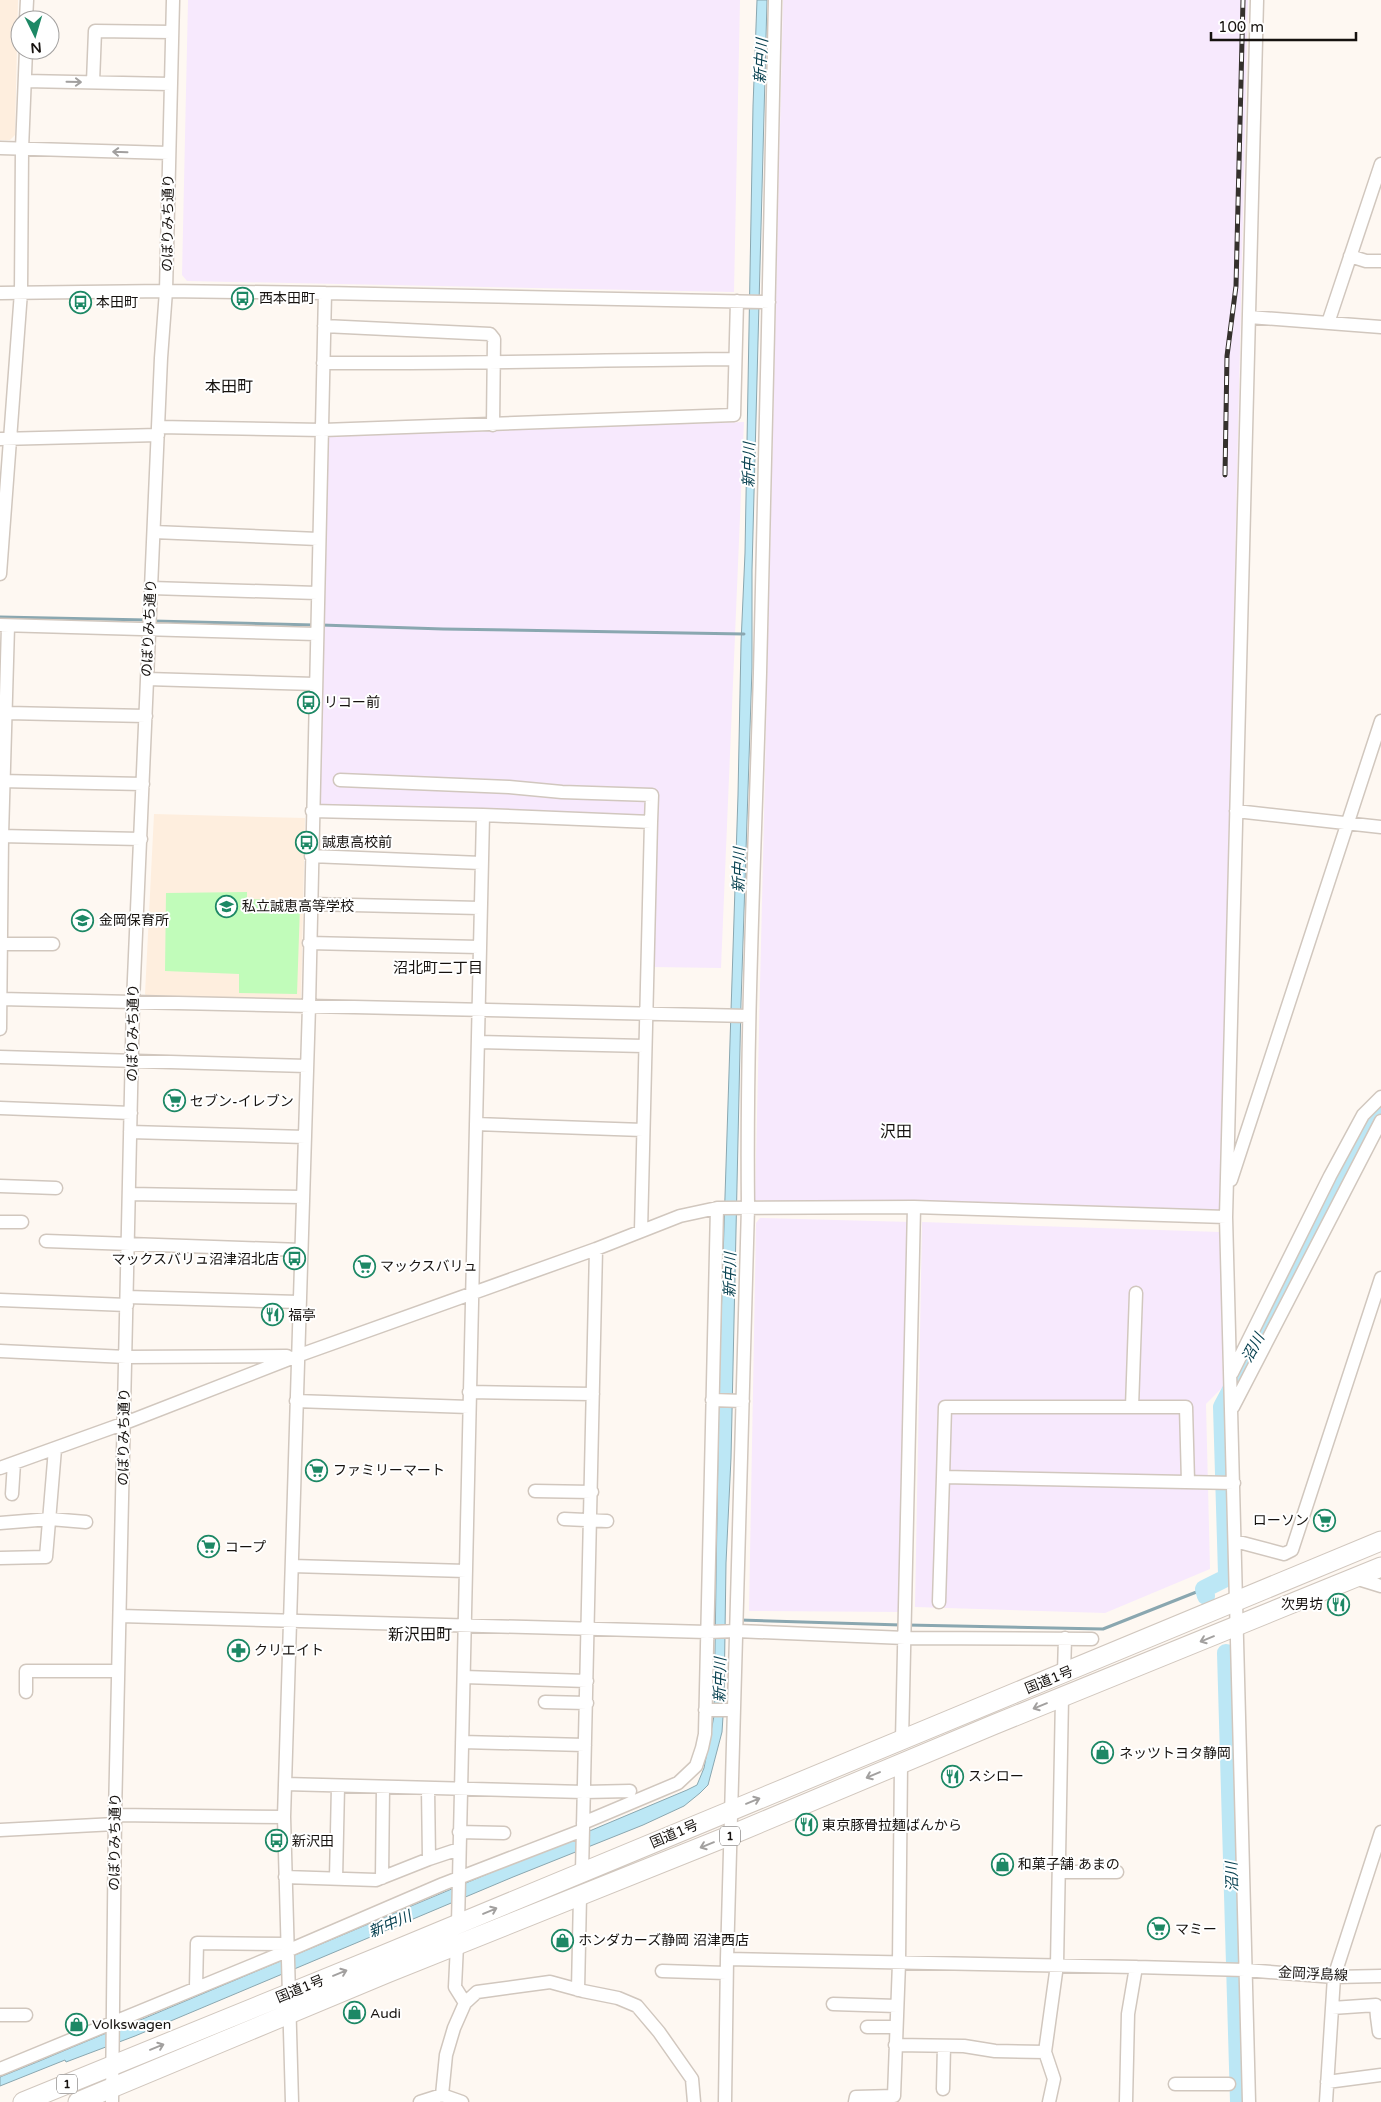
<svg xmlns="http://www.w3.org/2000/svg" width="1381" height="2102" viewBox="0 0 1381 2102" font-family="'Varela Round','Noto Sans JP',sans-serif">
<rect width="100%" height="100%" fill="#fef8f2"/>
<path fill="#f7e9fd" d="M 188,0 L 740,0 L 734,292 L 187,281 L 182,275 Z
M 783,0 L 1248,0 L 1220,1212 L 755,1200 Z
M 744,422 L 721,968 L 653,967 L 655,817 L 320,809 L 328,435 Z
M 760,1218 L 911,1222 L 900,1612 L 749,1611 L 756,1223 Z
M 922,1222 L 1220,1232 L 1223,1387 L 1206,1404 L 1210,1569 L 1105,1613 L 915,1607 Z"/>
<path fill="#feeede" d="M 0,0 L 18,0 L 15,135 L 10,140 L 0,140 Z
M 154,814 L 305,818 L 301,1003 L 149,999 L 145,994 Z"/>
<path fill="#c1fcba" d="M 247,892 L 247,899 L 273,900 L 277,906 L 300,906 L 297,994 L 239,993 L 239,974 L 165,971 L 166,893 Z"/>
<path fill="#bce7f5" stroke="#8aa7b0" d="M 757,0 L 767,0 L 752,570 L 752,668 L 741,1003 L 731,1458 L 726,1563 L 724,1701 L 722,1732 L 708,1785 L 700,1793 L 684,1806 L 643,1825 L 513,1877 L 135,2036 L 66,2062 L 65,2060 L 0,2086 L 0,2077 C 49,2058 96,2036 145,2018 L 687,1790 L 697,1785 L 704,1768 L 714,1716 L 719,1382 L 738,795 L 741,643 L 745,553 L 753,106 Z"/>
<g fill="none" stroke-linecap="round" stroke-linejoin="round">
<path stroke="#8aa7b0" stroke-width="3" d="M 0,617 L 147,620
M 153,621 L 314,625
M 321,625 L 443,629 L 744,634
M 740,1620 L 901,1625
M 907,1625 L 1103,1629 L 1204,1589"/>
<path stroke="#bce7f5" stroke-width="18" d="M 1206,1596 L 1204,1589 L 1226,1578 L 1227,1574 L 1222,1407 L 1373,1119 L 1381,1111
M 1226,1653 L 1239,2102"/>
<defs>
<path id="minor" d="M 26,20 L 27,0
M 25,81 L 171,84
M 93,82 L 95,31 L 172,32
M 0,148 L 169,153
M 1350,256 L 1366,261 L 1381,261
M 0,293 L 166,291 L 325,293 L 769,302
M 1249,317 L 1381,327
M 1328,323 L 1381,164
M 324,326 L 490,334 L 494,339 L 493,425
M 323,363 C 460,364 598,360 735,359
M 158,427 L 323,430 L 734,415 L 737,301
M 0,439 L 158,435
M 154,532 L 318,539
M 0,574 L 21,292 L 22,149 L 26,50
M 151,588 L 317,593
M 0,625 L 316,634
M 147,679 L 315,684
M 7,713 L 146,716
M 340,780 L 509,787 L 562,792 L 652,795 L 651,822
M 0,781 L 143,784
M 312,811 L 483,815 L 651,822 L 641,1231
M 1236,811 L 1381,827
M 0,836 L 141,839
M 311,856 L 481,863
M 310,904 L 480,908
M 309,943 L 479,947
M 0,944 L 53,944
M 0,999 L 749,1016
M 0,1029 L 2,836 L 8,626
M 478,1042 L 644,1046
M 0,1057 L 307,1066
M 0,1108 L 131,1113
M 476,1124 L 643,1130
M 130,1132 L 305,1137
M 1231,1180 L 1381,721
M 0,1186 L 56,1188
M 129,1194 L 303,1197
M 1226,1217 L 1257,0
M 0,1222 L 22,1222
M 46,1241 L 301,1250
M 127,1297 L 299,1302
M 0,1300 L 127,1305
M 0,1351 L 126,1357 L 287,1356
M 1232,1373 L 1330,1176 L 1363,1115 L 1381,1097
M 469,1392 L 593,1394
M 712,1400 L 743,1401
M 296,1401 L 469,1407
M 1132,1407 L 1136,1293
M 1233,1407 L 1381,1121
M 0,1468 L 125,1423 L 297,1356 L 596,1249 L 680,1216 L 717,1208 L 914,1207 L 1226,1217 L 1249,2102
M 943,1477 L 945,1407 L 1186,1407 L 1188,1482
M 535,1491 L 592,1492
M 12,1494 L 14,1463
M 564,1519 L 607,1521
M 0,1523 L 50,1519 L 86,1522
M 1235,1541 L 1284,1554 L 1292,1550 L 1381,1278
M 0,1558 L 46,1557 L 55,1449
M 292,1566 L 466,1571
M 1355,1578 L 1381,1586
M 939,1602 L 943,1477 L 1234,1483
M 120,1616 L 707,1632 L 737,1631 L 905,1638 L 1092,1639
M 1064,1673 L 1065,1638
M 464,1677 L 587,1681
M 26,1692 L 26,1671 L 118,1671
M 545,1702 L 587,1703
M 705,1710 L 734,1710
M 902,1740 L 914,1207
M 462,1742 L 585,1745
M 285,1784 L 584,1792 L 630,1791
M 428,1788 L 429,1859
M 115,1815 L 284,1817
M 583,1823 L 678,1783 L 696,1766 L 702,1748 L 705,1734 L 717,1208
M 0,1830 L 115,1824
M 459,1832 L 504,1833
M 582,1872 L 596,1249
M 1059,1872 L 1117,1872
M 285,1877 L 376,1880 L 429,1859 L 459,1849
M 382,1878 L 383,1787
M 336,1879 L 338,1786
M 458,1924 L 483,815
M 457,1945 L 455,1987 L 465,2003
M 727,1959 L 1136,1967 L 1245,1970 L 1334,1977 L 1381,1976
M 662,1971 L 726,1973
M 196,1987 L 197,1943 L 287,1944
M 578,1990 L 580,1896
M 833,2004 L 897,2006
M 1332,2008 L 1376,2005 L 1377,2017 L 1381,2016
M 0,2015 L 26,2015
M 1377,2017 L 1379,2032
M 867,2027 L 896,2027
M 895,2045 L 964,2046 L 995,2051 L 1045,2052
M 0,2069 L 287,1951 L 443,1884 L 583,1830
M 1327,2082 L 1381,2075
M 1175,2084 L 1229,2084
M 943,2089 L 944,2046
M 442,2095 L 446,2055 L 454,2028 L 465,2003 L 477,1992 L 550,1982 L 583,1991 L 618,1998 L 637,2006 L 659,2032 L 692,2079 L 694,2102
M 112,2102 L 115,1815 L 133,1002 L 161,358 L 166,291 L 173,0
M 292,2102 L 284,1817 L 309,1006 L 325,293
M 420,2102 L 442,2095 L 462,2102
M 725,2102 L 727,1959 L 748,1207 C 746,1029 755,851 760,673 C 766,449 770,224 775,0
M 855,2102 L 856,2097 L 894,2096 L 899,1963 L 901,1764
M 1049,2102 L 1054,2079 L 1045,2052 L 1057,1965 L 1062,1697
M 1126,2102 L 1128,2014 L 1136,1967
M 1326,2102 L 1334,1977 L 1381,1832"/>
<path id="highway" d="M 23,2102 L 381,1956 L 1381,1541
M 78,2102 L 387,1973 L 731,1835 L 993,1725 L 1381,1567"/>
</defs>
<use href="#minor" stroke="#d1c7be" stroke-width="15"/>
<use href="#highway" stroke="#d1c7be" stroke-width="21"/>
<use href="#minor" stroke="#fff" stroke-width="12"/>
<use href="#highway" stroke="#fff" stroke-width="19"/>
<defs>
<path id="rail" d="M 1225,475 L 1227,356 L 1236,286 L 1243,0"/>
</defs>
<use href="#rail" stroke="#35312d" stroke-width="5"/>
<use href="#rail" stroke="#fff" stroke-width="3" stroke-dasharray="9" stroke-linecap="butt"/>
</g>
<defs><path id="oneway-shaft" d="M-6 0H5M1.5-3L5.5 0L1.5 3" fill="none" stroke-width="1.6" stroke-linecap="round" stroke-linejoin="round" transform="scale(1.25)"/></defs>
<g stroke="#a2a09f">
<use href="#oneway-shaft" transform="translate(74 82) rotate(1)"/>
<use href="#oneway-shaft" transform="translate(120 152) rotate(-178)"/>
<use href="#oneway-shaft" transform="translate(1207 1639) rotate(158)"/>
<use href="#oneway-shaft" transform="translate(1040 1706) rotate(158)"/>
<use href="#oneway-shaft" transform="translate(873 1775) rotate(157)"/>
<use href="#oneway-shaft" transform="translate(753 1801) rotate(-22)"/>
<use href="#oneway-shaft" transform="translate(707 1845) rotate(158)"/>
<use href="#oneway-shaft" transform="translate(490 1911) rotate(-23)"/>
<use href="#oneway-shaft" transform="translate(340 1973) rotate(-22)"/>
<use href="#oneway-shaft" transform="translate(157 2047) rotate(-22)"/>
</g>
<defs>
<symbol id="bus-ring" viewBox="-11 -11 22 22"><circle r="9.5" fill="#fff" stroke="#1d8865" stroke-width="1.5"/><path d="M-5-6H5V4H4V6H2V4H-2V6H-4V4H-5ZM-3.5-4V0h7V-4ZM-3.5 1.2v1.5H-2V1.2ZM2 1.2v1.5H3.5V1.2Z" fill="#1d8865"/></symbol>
<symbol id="school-ring" viewBox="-11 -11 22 22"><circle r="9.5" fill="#fff" stroke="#1d8865" stroke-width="1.5"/><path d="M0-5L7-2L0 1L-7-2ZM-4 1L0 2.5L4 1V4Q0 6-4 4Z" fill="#1d8865"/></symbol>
<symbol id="supermarket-ring" viewBox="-11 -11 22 22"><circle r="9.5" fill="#fff" stroke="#1d8865" stroke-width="1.5"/><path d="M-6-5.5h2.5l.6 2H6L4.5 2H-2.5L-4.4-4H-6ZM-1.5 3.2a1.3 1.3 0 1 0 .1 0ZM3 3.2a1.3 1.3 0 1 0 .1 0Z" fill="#1d8865"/></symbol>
<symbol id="restaurant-ring" viewBox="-11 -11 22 22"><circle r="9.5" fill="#fff" stroke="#1d8865" stroke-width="1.5"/><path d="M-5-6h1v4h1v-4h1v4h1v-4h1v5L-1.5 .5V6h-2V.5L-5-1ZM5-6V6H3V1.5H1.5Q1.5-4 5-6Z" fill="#1d8865"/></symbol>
<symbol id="pharmacy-ring" viewBox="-11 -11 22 22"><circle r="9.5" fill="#fff" stroke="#1d8865" stroke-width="1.5"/><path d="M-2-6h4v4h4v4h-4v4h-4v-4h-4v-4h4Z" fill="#1d8865"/></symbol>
<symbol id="shop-ring" viewBox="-11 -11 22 22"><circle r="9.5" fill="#fff" stroke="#1d8865" stroke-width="1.5"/><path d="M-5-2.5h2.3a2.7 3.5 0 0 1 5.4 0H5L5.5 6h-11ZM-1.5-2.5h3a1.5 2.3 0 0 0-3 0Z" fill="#1d8865"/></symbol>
</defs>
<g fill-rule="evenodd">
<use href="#bus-ring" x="230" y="286" width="25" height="25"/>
<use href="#bus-ring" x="68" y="290" width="25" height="25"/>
<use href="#bus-ring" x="296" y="690" width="25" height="25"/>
<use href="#bus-ring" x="294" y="830" width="25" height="25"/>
<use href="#school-ring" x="214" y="894" width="25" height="25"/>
<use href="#school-ring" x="70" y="908" width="25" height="25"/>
<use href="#supermarket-ring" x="162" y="1088" width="25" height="25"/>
<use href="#bus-ring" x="282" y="1246" width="25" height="25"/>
<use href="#supermarket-ring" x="352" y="1254" width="25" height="25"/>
<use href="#restaurant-ring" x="260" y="1302" width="25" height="25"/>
<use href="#supermarket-ring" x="304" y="1458" width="25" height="25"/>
<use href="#supermarket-ring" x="1312" y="1508" width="25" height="25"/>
<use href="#supermarket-ring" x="196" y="1534" width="25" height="25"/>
<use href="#restaurant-ring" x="1326" y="1592" width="25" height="25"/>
<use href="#pharmacy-ring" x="226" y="1638" width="25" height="25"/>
<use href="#shop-ring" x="1090" y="1740" width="25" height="25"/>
<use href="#restaurant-ring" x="940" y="1764" width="25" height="25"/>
<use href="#restaurant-ring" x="794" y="1812" width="25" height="25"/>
<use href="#bus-ring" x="264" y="1828" width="25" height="25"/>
<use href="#shop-ring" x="990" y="1852" width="25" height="25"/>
<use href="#supermarket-ring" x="1146" y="1916" width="25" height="25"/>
<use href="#shop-ring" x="550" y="1928" width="25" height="25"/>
<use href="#shop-ring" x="342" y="2000" width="25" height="25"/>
<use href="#shop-ring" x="64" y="2012" width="25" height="25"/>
</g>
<g text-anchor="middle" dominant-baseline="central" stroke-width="4" stroke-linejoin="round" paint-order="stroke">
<g fill="#fff" stroke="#5c5957" stroke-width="1">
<rect x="720" y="1826.5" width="20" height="19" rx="4"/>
<rect x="57" y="2074.5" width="20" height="19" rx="4"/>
</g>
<g font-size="12" font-weight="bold" fill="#16120f">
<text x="730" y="1836">1</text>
<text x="67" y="2084">1</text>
</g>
<g font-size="14" fill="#16120f" stroke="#fff">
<text transform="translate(168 223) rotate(-89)">のぼりみち通り</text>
<text transform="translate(149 628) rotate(-87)">のぼりみち通り</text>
<text transform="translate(133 1033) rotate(-89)">のぼりみち通り</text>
<text transform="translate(124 1437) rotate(-89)">のぼりみち通り</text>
<text transform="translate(1049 1680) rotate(-22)">国道1号</text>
<text transform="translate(674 1834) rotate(-23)">国道1号</text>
<text transform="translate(115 1842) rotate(-89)">のぼりみち通り</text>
<text transform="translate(1313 1974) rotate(3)">金岡浮島線</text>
<text transform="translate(300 1989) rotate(-22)">国道1号</text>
</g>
<g font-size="14" fill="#16120f" stroke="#fff" text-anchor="start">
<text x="259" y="298">西本田町</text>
<text x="96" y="302">本田町</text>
<text x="324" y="702">リコー前</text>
<text x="322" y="842">誠恵高校前</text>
<text x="242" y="906">私立誠恵高等学校</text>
<text x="99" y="920">金岡保育所</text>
<text x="190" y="1101">セブン-イレブン</text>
<text x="279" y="1259" text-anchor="end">マックスバリュ沼津沼北店</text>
<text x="380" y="1266">マックスバリュ</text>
<text x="288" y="1315">福亭</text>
<text x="333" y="1470">ファミリーマート</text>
<text x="1309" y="1520" text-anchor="end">ローソン</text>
<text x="225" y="1547">コープ</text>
<text x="1323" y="1604" text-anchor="end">次男坊</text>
<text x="254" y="1650">クリエイト</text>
<text x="1119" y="1753">ネッツトヨタ静岡</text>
<text x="968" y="1776">スシロー</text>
<text x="822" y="1825">東京豚骨拉麺ばんから</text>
<text x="292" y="1841">新沢田</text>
<text x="1018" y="1864">和菓子舗 あまの</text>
<text x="1175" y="1929">マミー</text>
<text x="578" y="1940">ホンダカーズ静岡 沼津西店</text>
<text x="370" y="2013">Audi</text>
<text x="92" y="2024">Volkswagen</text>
</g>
<g font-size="15" font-style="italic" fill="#094251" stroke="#fff">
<text transform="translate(761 61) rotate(-87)">新中川</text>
<text transform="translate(749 465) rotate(-89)">新中川</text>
<text transform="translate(739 870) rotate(-89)">新中川</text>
<text transform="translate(730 1275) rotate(-89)">新中川</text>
<text transform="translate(1253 1348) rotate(-62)">沼川</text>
<text transform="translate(720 1680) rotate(-89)">新中川</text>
<text transform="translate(1232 1877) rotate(-92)">沼川</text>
<text transform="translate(390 1924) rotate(-23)">新中川</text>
</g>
<g font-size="15" fill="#16120f" stroke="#fff">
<text x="438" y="968">沼北町二丁目</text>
</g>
<g font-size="16" fill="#16120f" stroke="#fff">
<text x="229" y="387">本田町</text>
<text x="896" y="1132">沢田</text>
<text x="420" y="1635">新沢田町</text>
</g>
</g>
<g transform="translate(35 35) rotate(175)"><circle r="24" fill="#ffffff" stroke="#a2a09f"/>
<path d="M0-4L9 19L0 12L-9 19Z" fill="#1d8865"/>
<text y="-8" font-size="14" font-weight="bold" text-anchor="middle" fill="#16120f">N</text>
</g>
<path d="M1211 32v8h145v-8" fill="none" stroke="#16120f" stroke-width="2.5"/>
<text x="1218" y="32" font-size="15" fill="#16120f" stroke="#ffffff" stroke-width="4" paint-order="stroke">100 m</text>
</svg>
